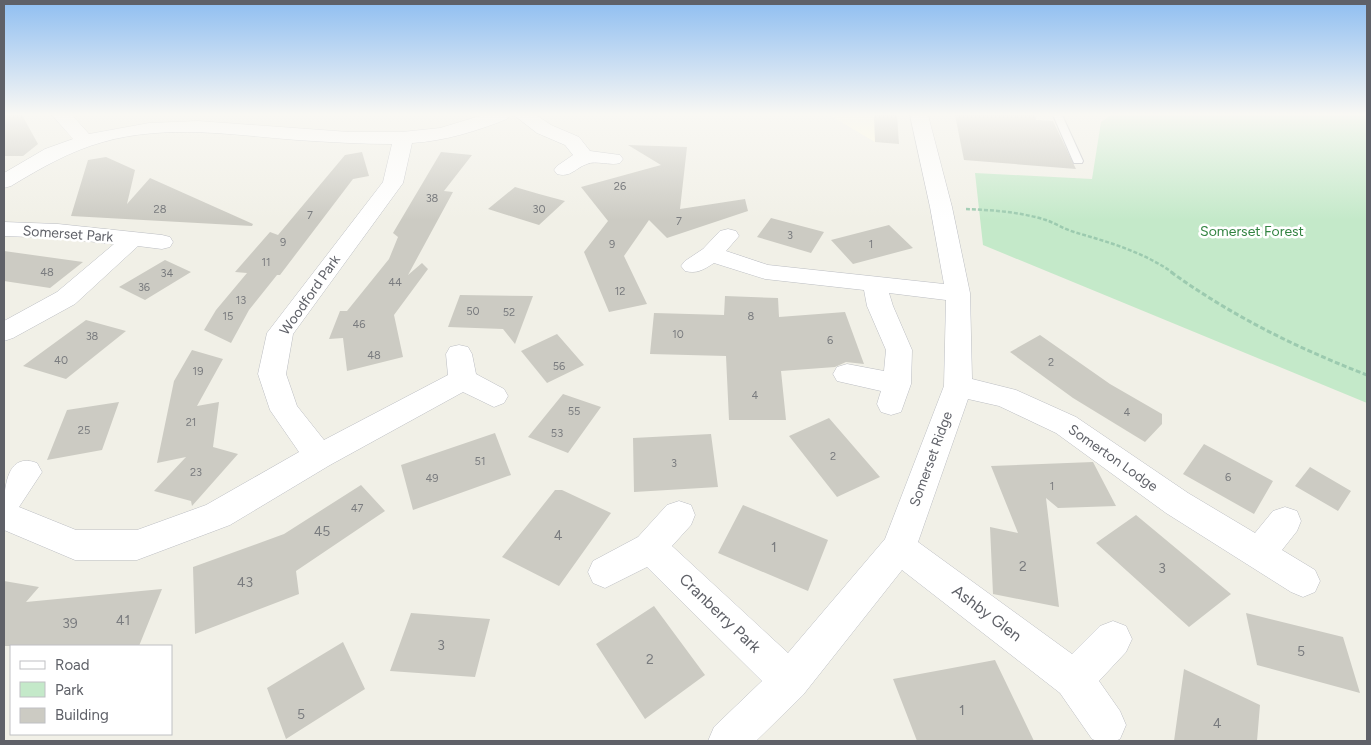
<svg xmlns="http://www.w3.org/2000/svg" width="1371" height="745" viewBox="0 0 1371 745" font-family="Figtree,sans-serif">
<rect width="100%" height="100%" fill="#f1f0e7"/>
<path fill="#fffcdf" d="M 829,115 L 897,115 L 875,142 Z"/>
<path fill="#c4e9c9" d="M 1111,115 L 1367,115 L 1367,403 L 983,245 L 975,173 L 1092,179 L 1101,122 Z"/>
<path fill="#cccbc3" d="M 4,115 L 22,115 L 38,144 L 23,156 L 4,156 Z
M 874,115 L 897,115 L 899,144 L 875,142 Z
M 955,115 L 1035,115 L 1036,120 L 1053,121 L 1076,169 L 964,160 Z
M 628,145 L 687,147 L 680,209 L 745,199 L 748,211 L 667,238 L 649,220 L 624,256 L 647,304 L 609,312 L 584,252 L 608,221 L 581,187 L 661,165 Z
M 362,152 L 369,176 L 353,179 L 280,275 L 277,275 L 249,310 L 231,343 L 204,330 L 216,310 L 247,273 L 235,272 L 270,232 L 278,235 L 345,155 Z
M 441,152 L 472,155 L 444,191 L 453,192 L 408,275 L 422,263 L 428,269 L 394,315 L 403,357 L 347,371 L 343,338 L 329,339 L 340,311 L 347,311 L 389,259 L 398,237 L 393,233 Z
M 106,157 L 135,170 L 127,204 L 150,178 L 253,224 L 252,226 L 71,216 L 88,160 Z
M 515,187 L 539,194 L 565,201 L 539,225 L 488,209 Z
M 771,218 L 824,232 L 811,253 L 757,237 Z
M 889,225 L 913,248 L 853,264 L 831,240 Z
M 4,251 L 83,262 L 50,288 L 4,281 Z
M 165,260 L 191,272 L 145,300 L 119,287 Z
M 460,295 L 533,296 L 515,344 L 503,329 L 448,327 Z
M 725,296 L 778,298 L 779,317 L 845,312 L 864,364 L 846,362 L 835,367 L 781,371 L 786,420 L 729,420 L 726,356 L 650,354 L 654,313 L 724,315 Z
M 86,320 L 126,331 L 66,379 L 23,366 Z
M 557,334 L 584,365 L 547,383 L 521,351 Z
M 1040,335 L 1110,384 L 1162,414 L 1162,424 L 1145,442 L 1073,398 L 1010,352 Z
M 192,350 L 223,359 L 197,406 L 219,402 L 213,447 L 238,454 L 192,506 L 191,501 L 154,491 L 186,457 L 157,463 L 174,381 Z
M 563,394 L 601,407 L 568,453 L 528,437 Z
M 119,402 L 102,450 L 47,460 L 67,410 Z
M 829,418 L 880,477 L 837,497 L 789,436 Z
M 495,433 L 511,475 L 413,510 L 401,465 Z
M 711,434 L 718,487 L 634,492 L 633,438 Z
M 1204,444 L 1273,481 L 1254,514 L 1183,474 Z
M 1093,462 L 1116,506 L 1058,508 L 1046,498 L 1059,607 L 993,594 L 990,527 L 1018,533 L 991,466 Z
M 1310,467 L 1351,491 L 1338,511 L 1295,486 Z
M 361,485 L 385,511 L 296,571 L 299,594 L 195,634 L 193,567 L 284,534 Z
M 555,490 L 562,490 L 611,513 L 559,586 L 502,557 Z
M 743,505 L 828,540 L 808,591 L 718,553 Z
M 1136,515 L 1231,594 L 1189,627 L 1096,543 Z
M 4,581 L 39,587 L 26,602 L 162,589 L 139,646 L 4,646 Z
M 654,606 L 705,675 L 645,719 L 596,644 Z
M 411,613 L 490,619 L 475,677 L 390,671 Z
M 1246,613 L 1343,637 L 1360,693 L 1257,665 Z
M 343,642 L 365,689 L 286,739 L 267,688 Z
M 995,660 L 1034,741 L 917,741 L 893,679 Z
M 1184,669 L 1260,705 L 1257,741 L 1174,741 Z"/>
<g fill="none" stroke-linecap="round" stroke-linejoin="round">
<defs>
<path id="lane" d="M 1053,115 L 1062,115 L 1083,161 L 1082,163 L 1074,163 L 1073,161 Z"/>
<path id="street" d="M 52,115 L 72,115 L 89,134 L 149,123 L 198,121 L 349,132 L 402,132 L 440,128 L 483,115 L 510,115 L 507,119 C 477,131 445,141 412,143 L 403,183 L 293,334 L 286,374 L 297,406 L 324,440 L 448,375 L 446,354 L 450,347 L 459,345 L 468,347 L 472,354 L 476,374 L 504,389 L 508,396 L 504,403 L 494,407 L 463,392 L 330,465 L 230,525 L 137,560 L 75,560 L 4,530 C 4,505 0,449 37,463 L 42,472 L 19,507 L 76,530 L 137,530 L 206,505 L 299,452 L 270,410 L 258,374 L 267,333 L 383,182 L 392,144 C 360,144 329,142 297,140 C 234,135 166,124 103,142 C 70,151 41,168 11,186 L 4,188 L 4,173 L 45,149 L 73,139 Z
M 514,115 L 536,115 L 551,125 L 579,137 L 590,151 L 620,155 L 623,159 L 620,163 C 610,166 596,160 587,164 C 575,168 571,178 557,174 L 554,170 L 557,166 L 573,155 L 565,145 L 537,133 Z
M 910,115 L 928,115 L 952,207 L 970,293 L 972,379 L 1016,390 L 1076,417 L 1188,493 L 1255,533 L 1273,511 L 1285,507 L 1297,511 L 1301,521 L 1297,531 L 1282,550 L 1315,570 L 1320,581 L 1315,592 L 1303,597 L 1291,592 L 1166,513 L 1056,433 L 999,406 L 968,399 L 918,542 L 1072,654 L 1100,626 L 1113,621 L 1126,626 L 1132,639 L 1126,652 L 1099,681 L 1120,711 L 1126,725 L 1120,739 C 1112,743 1100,743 1092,739 L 1060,693 L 902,570 L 803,695 L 756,741 L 708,741 L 714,727 L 762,681 L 647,567 L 605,588 L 593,583 L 588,572 L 593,561 L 638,537 L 667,505 L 679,501 L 691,505 L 695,515 L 691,525 L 672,546 L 788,653 L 885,539 L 944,386 L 946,300 L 889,293 L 893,306 L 912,350 L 911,384 L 901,412 L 891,415 L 881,412 L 877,404 L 881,391 L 837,381 L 833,374 L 837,367 L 847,364 L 884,371 L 886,350 L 867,306 L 864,290 L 765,279 L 714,263 C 703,270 697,274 685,271 L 681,266 L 685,261 L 703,249 L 720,231 L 728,229 L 736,231 L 739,236 L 726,251 L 768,265 L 944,284 L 930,207 Z
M 4,222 L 58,224 L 162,235 L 170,237 L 173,242 L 170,247 L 162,249 L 138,246 L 75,304 L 13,338 L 4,341 L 4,321 L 57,292 L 114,244 L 58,238 L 4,236 Z"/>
</defs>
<use href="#lane" stroke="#bcbec3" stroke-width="2"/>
<use href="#street" stroke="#bcbec3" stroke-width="1"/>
<path stroke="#9ccaaf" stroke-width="2.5" stroke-dasharray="4 2" stroke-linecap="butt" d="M 966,209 C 992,210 1021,212 1046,220 C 1055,223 1064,229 1074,232 C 1108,242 1144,252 1173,273"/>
<path stroke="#9ccaaf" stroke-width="3" stroke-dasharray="5 2.5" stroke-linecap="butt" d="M 1171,272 C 1232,316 1297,348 1367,375"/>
<use href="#lane" fill="#fff" fill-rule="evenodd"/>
<use href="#street" fill="#fff" fill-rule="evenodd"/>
</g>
<linearGradient id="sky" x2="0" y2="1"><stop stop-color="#8fbef1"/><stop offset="0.52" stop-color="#f9f8f4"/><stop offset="1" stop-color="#f9f8f4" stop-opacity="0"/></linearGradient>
<rect width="1371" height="220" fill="url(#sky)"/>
<g text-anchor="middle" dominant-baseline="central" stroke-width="5" stroke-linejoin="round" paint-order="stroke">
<g font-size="11" fill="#7a7c7f">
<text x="620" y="186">26</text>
<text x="432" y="198">38</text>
<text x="160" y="209">28</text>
<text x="539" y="209">30</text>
<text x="310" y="215">7</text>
<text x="679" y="221">7</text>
<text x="790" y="235">3</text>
<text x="283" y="242">9</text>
<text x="612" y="244">9</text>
<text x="871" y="244">1</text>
<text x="266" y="262">11</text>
<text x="47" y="272">48</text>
<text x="167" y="273">34</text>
<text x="395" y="282">44</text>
<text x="144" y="287">36</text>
<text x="620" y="291">12</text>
<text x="241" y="300">13</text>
<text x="473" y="311">50</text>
<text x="509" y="312">52</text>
<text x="228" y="316">15</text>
<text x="751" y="316">8</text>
<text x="359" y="324">46</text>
<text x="678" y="334">10</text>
<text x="92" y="336">38</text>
<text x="830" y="340">6</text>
<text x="374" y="355">48</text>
<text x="61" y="360">40</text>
<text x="1051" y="362">2</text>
<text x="559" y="366">56</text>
<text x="198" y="371">19</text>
<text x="755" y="395">4</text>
<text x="574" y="411">55</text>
<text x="1127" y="412">4</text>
<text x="191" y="422">21</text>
<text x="84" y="430">25</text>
<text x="557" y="433">53</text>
<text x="833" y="456">2</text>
<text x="480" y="461">51</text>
<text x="674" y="463">3</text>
<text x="196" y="472">23</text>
<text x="1228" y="477">6</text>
<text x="432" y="478">49</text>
<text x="1052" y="486">1</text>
<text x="357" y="508">47</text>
</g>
<g font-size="14" fill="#328341" stroke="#fff">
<text x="1252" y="231">Somerset Forest</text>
</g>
<g font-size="14" fill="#5f6168" stroke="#fff">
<text transform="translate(68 234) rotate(4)">Somerset Park</text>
<text transform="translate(310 295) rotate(-55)">Woodford Park</text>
<text transform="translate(1113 458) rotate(35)">Somerton Lodge</text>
<text transform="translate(931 459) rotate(-70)">Somerset Ridge</text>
</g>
<g font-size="14" fill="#7a7c7f">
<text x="322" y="531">45</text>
<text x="558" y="535">4</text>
<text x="774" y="547">1</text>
<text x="1023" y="566">2</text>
<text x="1162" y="568">3</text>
<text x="245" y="582">43</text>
<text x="123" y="620">41</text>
<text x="70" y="623">39</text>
<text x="441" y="645">3</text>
<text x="1301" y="651">5</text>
<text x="650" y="659">2</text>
<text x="962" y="710">1</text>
<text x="301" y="714">5</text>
<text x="1217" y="723">4</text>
</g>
<g font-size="16" fill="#5f6168" stroke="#fff">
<text transform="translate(720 613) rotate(44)">Cranberry Park</text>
<text transform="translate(987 613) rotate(37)">Ashby Glen</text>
</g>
</g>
<rect width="1371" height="745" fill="none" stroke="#5f6168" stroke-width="10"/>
<rect x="10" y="645" width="162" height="90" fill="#ffffff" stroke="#bfc0c3"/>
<rect x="20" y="661" width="25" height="8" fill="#ffffff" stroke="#bfc0c3"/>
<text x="55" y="670" font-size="15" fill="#5f6168">Road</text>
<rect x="20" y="682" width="25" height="15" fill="#c4e9c9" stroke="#bfc0c3"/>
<text x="55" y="695" font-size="15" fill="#5f6168">Park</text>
<rect x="20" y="708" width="25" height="15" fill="#cccbc3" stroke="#bfc0c3"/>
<text x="55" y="720" font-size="15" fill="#5f6168">Building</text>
</svg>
